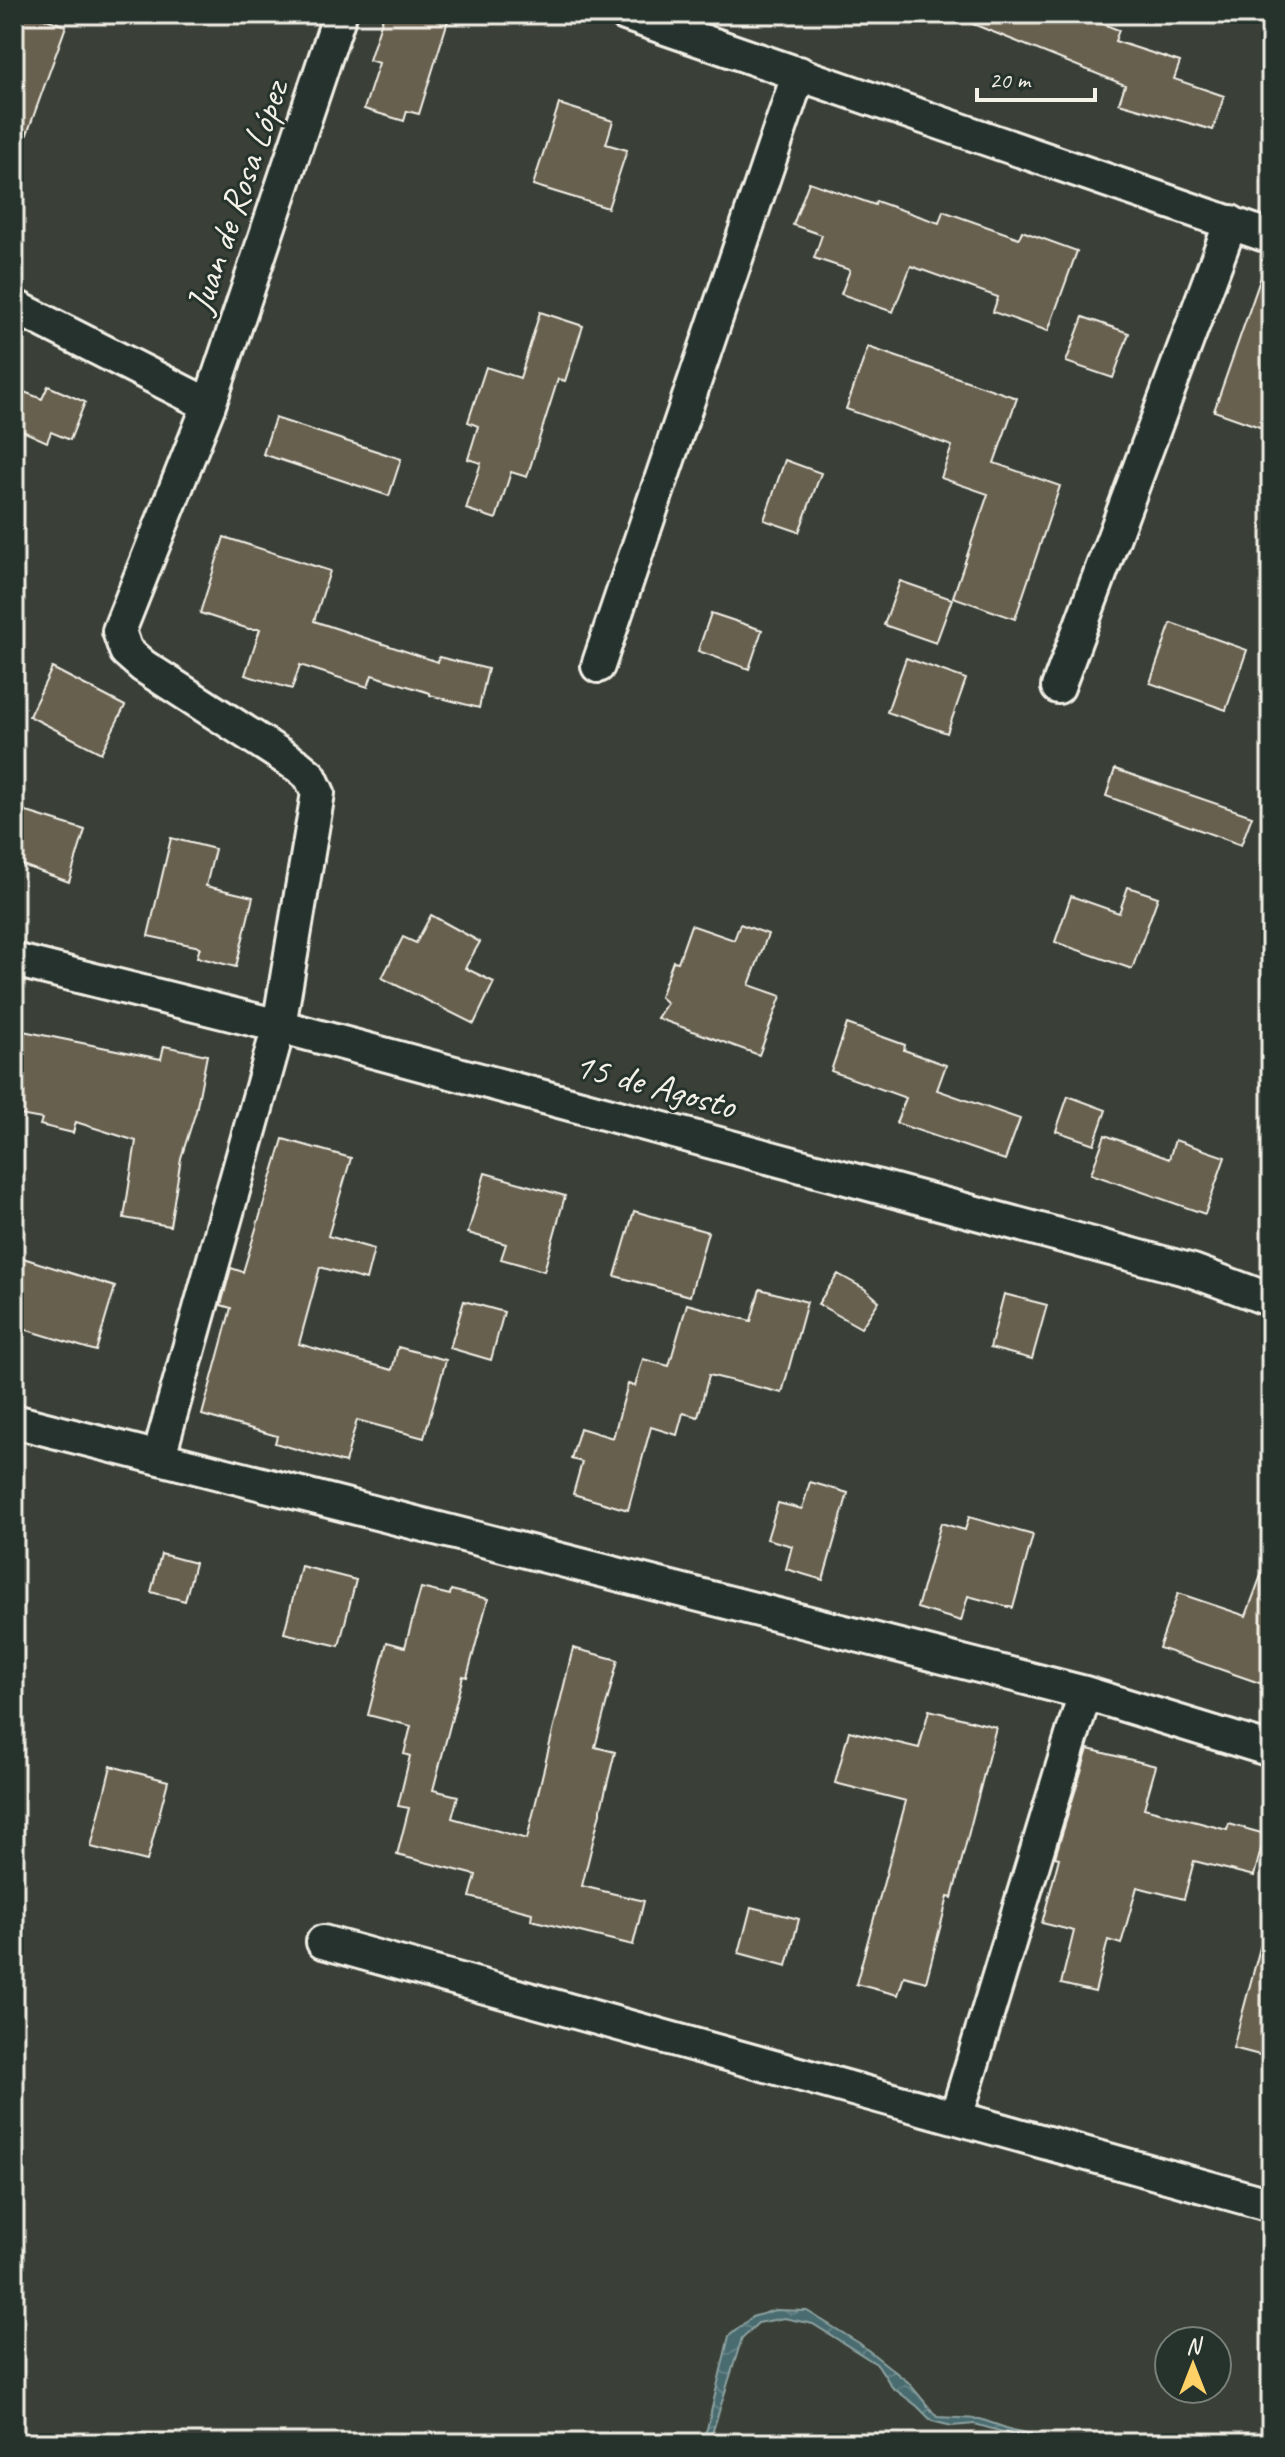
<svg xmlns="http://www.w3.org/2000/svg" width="1285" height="2457" viewBox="0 0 1285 2457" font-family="Caveat,sans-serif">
<defs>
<pattern id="water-waves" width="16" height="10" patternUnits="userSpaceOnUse" patternTransform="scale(2)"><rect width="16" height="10" fill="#496c70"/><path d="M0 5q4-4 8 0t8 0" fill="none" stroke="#648184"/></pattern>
</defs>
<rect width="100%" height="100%" fill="#3a4038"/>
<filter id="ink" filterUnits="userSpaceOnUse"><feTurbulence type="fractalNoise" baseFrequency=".0125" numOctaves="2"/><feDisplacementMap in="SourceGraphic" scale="16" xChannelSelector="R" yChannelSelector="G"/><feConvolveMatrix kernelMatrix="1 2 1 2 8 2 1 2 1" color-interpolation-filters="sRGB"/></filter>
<g filter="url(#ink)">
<path fill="#4f6d56" stroke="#a2af9f" stroke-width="2" d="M 1229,14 L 1271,14 L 1271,27 Z"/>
<path fill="url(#water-waves)" stroke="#8da1a0" stroke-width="2" d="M 775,2310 L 807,2311 L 859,2343 L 908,2382 L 937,2417 L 980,2419 L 1012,2430 L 1059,2440 L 1091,2438 L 1098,2443 L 1041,2443 L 975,2424 L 952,2426 L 932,2421 L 917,2406 L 892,2387 L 878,2365 L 813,2324 L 784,2318 L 758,2323 L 742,2338 L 710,2440 L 707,2443 L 699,2443 L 707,2429 L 729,2336 L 752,2317 Z"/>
<path fill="#676050" stroke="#f4f1e8" stroke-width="2" d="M 14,14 L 32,14 L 66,26 L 18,159 L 14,159 Z
M 384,14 L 450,14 L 419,114 L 407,111 L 404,121 L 364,109 L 379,63 L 369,60 Z
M 948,14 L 1076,14 L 1119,30 L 1115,41 L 1180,62 L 1174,79 L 1224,96 L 1213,130 L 1119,103 L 1125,85 Z
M 559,104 L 613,121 L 606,144 L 627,150 L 608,208 L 533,185 Z
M 809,182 L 875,205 L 876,201 L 939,223 L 943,211 L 1019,238 L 1022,231 L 1077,251 L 1048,331 L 993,312 L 998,297 L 911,266 L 893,312 L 841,294 L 850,270 L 814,258 L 822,235 L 793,225 Z
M 1266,263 L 1271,264 L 1271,431 L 1214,411 Z
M 540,312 L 583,326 L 565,381 L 558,379 L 527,477 L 511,472 L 496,519 L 466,509 L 481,463 L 468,459 L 478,426 L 468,422 L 486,367 L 520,378 Z
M 1083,317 L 1129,333 L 1113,378 L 1066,362 Z
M 868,347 L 1017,398 L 994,463 L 1060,486 L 1015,619 L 953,597 L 988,494 L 941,478 L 952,446 L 846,409 Z
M 48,386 L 85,402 L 70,440 L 51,432 L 47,442 L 14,427 L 14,388 L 42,399 Z
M 275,418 L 401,459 L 389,496 L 263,454 Z
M 785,460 L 821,473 L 799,532 L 764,520 Z
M 224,537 L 330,571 L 314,621 L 438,662 L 439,657 L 488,669 L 479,708 L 430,695 L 430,693 L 372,675 L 368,687 L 300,665 L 292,689 L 245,675 L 260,629 L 249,629 L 200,613 Z
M 900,581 L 952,599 L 936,643 L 884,625 Z
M 711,613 L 762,630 L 749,669 L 698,651 Z
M 1171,623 L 1247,650 L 1226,710 L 1150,683 Z
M 906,658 L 966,679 L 947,733 L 887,712 Z
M 52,668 L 125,706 L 101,753 L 29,716 Z
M 1115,769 L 1252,816 L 1241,845 L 1106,796 Z
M 14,808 L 85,830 L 69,882 L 14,862 Z
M 171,838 L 215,849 L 206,886 L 253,897 L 236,967 L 197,957 L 200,947 L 148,936 Z
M 1128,887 L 1158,897 L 1132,969 L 1055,942 L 1071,896 L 1119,913 Z
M 431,915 L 480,942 L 465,968 L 494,982 L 474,1024 L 382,978 L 403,937 L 416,943 Z
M 740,924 L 768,934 L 749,985 L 781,996 L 759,1055 L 657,1018 L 667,1003 L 660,997 L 673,961 L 678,962 L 691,925 L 734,940 Z
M 847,1024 L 905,1045 L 904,1050 L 946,1065 L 937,1090 L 1020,1119 L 1005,1160 L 896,1123 L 906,1098 L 831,1071 Z
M 18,1030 L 161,1059 L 164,1046 L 207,1055 L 196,1111 L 181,1158 L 170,1226 L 124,1218 L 136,1141 L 76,1122 L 73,1133 L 40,1125 L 42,1119 L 14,1114 L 14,1051 Z
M 1068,1096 L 1106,1110 L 1094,1144 L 1056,1131 Z
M 1105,1135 L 1169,1159 L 1175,1140 L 1225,1157 L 1205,1214 L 1091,1174 Z
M 283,1139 L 351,1158 L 328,1236 L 374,1249 L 366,1280 L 320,1267 L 299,1344 L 392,1370 L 398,1347 L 446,1360 L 424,1438 L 357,1420 L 345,1463 L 275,1443 L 277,1436 L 202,1415 L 231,1308 L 221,1305 L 231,1268 L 243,1272 Z
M 485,1173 L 565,1196 L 544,1271 L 501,1259 L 506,1244 L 468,1233 Z
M 634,1211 L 708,1232 L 690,1296 L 615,1276 Z
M 23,1258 L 115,1287 L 96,1351 L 14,1326 L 14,1288 Z
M 838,1274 L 865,1289 L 879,1301 L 861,1328 L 818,1304 Z
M 760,1289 L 807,1302 L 782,1393 L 709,1375 L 698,1417 L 683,1413 L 677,1435 L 651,1427 L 628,1510 L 573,1494 L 582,1462 L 571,1459 L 580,1428 L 613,1438 L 628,1384 L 635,1386 L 643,1359 L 669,1366 L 687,1304 L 751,1321 Z
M 1004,1294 L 1047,1305 L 1032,1359 L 990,1348 Z
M 464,1301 L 504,1312 L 491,1360 L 450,1348 Z
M 810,1482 L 848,1493 L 823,1580 L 786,1569 L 792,1546 L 767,1539 L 778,1503 L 802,1509 Z
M 969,1517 L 1033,1535 L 1013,1608 L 968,1596 L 961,1621 L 917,1608 L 941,1523 L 965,1530 Z
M 161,1554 L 195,1563 L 185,1601 L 151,1592 Z
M 1267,1559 L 1271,1559 L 1271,1687 L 1159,1648 L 1178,1593 L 1246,1616 Z
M 301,1566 L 356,1580 L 339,1646 L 284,1633 Z
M 421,1588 L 450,1595 L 451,1590 L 488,1599 L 467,1677 L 463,1676 L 433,1790 L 458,1796 L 452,1818 L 527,1839 L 573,1648 L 618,1660 L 595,1747 L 615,1752 L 582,1886 L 644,1901 L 633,1945 L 531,1920 L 532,1913 L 470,1897 L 476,1875 L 397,1855 L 409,1808 L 398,1806 L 410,1756 L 404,1754 L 411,1726 L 368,1715 L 387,1642 L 405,1647 Z
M 929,1710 L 996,1727 L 952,1898 L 948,1897 L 926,1982 L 904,1976 L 898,1995 L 856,1984 L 906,1801 L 835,1783 L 849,1731 L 919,1748 Z
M 1088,1749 L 1156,1766 L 1144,1808 L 1227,1830 L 1229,1824 L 1265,1834 L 1254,1876 L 1194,1861 L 1184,1899 L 1137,1887 L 1121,1944 L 1108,1940 L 1095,1992 L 1061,1984 L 1074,1931 L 1042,1923 L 1059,1858 L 1055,1857 Z
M 111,1766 L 168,1781 L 147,1861 L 91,1847 Z
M 751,1907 L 799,1919 L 787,1966 L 739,1953 Z
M 1261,1944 L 1271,1946 L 1271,2058 L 1233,2048 Z"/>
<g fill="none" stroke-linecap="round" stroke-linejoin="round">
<defs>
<path id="minor" d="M 625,14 L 1271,237
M 14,306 L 209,405
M 598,666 L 799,73
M 1058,687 L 1231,222
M 14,960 L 279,1026 L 1193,1271 L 1271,1300
M 14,1421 L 1085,1693 L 1271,1750
M 159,1456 L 279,1026 L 318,793 L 310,776 L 298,766 L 143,666 L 126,651 L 119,631 L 209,405 L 340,14
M 323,1942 L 1271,2205
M 956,2117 L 1085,1693"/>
</defs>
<use href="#minor" stroke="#f4f1e8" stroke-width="38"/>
<use href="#minor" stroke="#26332d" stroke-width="32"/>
</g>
</g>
<g text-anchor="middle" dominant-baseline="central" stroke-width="6" stroke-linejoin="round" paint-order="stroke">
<g font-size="38" fill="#f4f1e8" stroke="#26332d">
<text transform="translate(237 197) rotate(-71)">Juan de Rosa López</text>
<text transform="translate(655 1085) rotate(15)">15 de Agosto</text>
</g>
</g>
<rect width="1285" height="2457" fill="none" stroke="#26332d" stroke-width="48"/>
<rect x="24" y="24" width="1237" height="2409" fill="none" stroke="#f4f1e8" stroke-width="3" filter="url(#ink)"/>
<g transform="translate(1193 2365)"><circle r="38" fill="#26332d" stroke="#787f78" stroke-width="2"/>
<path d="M0-6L14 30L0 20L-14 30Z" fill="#ffd166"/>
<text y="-12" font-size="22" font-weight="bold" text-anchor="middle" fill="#f4f1e8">N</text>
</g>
<path d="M977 88v12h118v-12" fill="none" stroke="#f4f1e8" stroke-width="4"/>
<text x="989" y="88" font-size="24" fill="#f4f1e8" stroke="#26332d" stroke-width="6" paint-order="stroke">20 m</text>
</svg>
